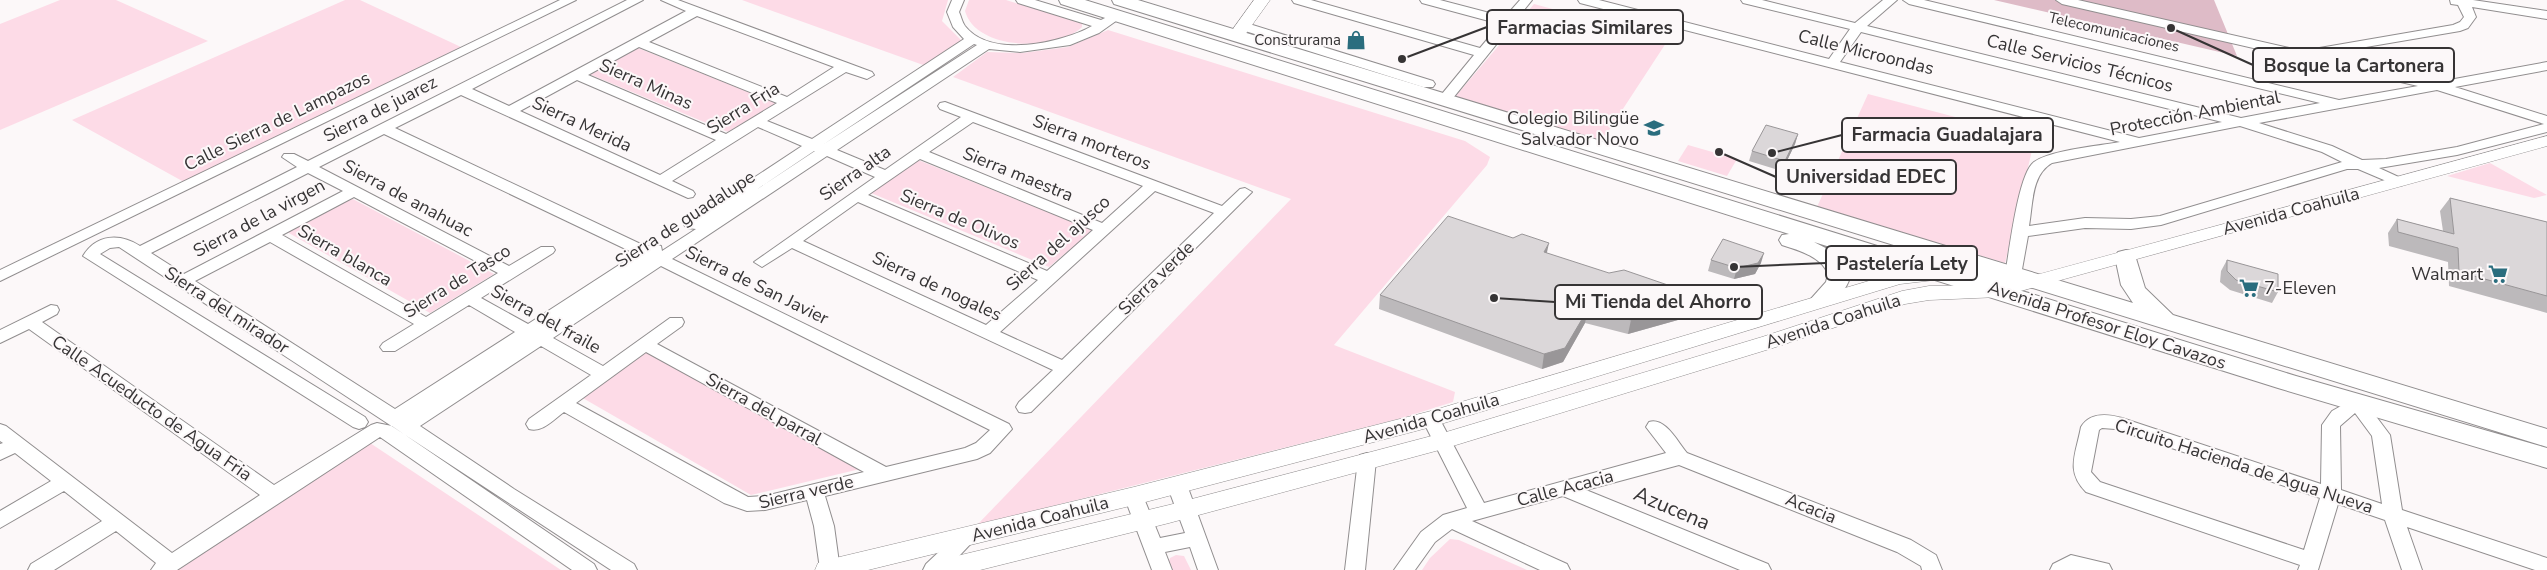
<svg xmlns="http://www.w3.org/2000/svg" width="2547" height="570" viewBox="0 0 2547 570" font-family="'Nunito Sans',sans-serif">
<rect width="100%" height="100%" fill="#fcf8f9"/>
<path fill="#fddbe7" d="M 60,0 L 116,0 L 208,41 L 0,130 L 0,24 Z
M 345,0 L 360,0 L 461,47 L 184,182 L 72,120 Z
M 742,0 L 948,0 L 942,21 L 962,41 L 926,66 Z
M 969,0 L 1006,0 L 1082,23 L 1082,27 C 1057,52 976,51 965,11 Z
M 1534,4 L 1668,40 L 1602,141 L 1455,97 Z
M 1108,30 L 1465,141 L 1490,157 L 1487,165 L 1334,345 L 1455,392 L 1453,402 L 1402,418 L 977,525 L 1291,199 L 953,77 L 987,52 L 1022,53 L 1068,47 Z
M 638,48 L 776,103 L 728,132 L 589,74 Z
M 1868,94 L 2035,138 L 2005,263 L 1817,207 Z
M 1688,145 L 1737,159 L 1727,176 L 1678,161 Z
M 918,160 L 1093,230 L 1049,267 L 871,193 Z
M 2490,163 L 2547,195 L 2534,198 L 2447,176 Z
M 351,198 L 494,274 L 430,313 L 287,232 Z
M 646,350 L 860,469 L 751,495 L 581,397 Z
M 370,443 L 561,570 L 178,570 Z
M 1450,539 L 1459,540 L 1527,570 L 1422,570 L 1430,558 Z
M 1176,555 L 1184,556 L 1191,570 L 1170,570 L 1168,564 L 1170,558 Z"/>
<path fill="#debbc7" d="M 1994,0 L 2214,0 L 2237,56 Z"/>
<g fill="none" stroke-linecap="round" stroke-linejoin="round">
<defs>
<path id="minor" d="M 560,0 L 576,0 L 0,281 L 0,270 Z
M 627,0 L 643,0 L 472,89 L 509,106 L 686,11 L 661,0 L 678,0 L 872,72 L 874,75 L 867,79 L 846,72 L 767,121 L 812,139 L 964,39 L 953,27 L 947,12 L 952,0 L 964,0 L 959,12 C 961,16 962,22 965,26 C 991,59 1062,43 1092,26 L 1018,3 L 1016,0 L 1035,0 L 1101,20 L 1117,12 L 1123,16 L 1099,33 L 1070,45 L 1020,52 L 989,49 L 837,150 L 885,170 L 961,117 L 940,109 L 938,106 L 940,103 L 945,102 L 1222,206 L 1240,189 L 1245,188 L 1252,192 L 1031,412 L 1025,413 L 1019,412 L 1016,407 L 1019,402 L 1053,370 L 792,248 L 762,267 L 754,262 L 875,177 L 827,156 L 672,259 L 1009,424 L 1012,429 L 990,453 L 977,459 L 825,496 L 834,526 L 840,570 L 820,569 L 814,526 L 807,500 L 765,510 L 747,511 L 724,503 L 564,412 C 553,420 542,433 529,429 L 526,424 L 529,419 L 591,375 L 541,346 L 420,426 L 514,489 L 634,564 L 637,570 L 611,570 L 119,247 L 110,248 L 100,254 L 365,417 L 368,422 L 365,427 L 359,429 L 353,427 L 83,256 C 96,234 120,233 140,246 L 297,167 L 282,157 L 284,154 L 294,154 L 308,161 ZM 697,16 L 834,67 L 787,97 L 649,42 ZM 974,44 L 977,45 L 824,144 ZM 639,47 L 777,103 L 726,134 L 588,75 ZM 577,80 L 716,140 L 660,175 L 520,111 ZM 461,95 L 688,198 L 693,197 L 695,194 L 693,191 L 672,181 L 758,127 L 802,146 L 687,222 L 684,225 L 687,228 L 696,229 L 662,251 L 661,246 L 655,244 L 647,247 L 395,128 ZM 973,122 L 1143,186 L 1102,223 L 929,152 ZM 384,134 L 636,254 L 528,324 L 481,298 L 553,253 L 555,250 L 553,247 L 541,247 L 509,266 L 319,167 ZM 814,151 L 815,151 L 756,190 ZM 920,159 L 1093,230 L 1047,271 L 868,195 ZM 308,173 L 343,191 L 184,274 L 151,253 ZM 1155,191 L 1214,213 L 1062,360 L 1000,332 ZM 354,197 L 498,273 L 426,317 L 282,235 ZM 858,202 L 1038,280 L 986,325 L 803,241 ZM 270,242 L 414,324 L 383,343 L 380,347 L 383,351 L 395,351 L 469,305 L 515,332 L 395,409 L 195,281 ZM 661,266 L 990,430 L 976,443 L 965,448 L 886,467 L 657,344 L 682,326 L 684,322 L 682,318 L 670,318 L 603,366 L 553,338 ZM 646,352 L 864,472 L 765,496 L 748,497 L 576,403 Z
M 1292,0 L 1311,0 L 1480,48 L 1500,24 L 1422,3 L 1420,0 L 1440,0 L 1505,17 L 1520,0 L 1532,0 L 1449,103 L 1444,104 L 1437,100 L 1474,55 L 1294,3 Z
M 1578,0 L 1599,0 L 1829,59 L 1850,29 L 1743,3 L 1741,0 L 1762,0 L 1855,23 L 1883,0 L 1897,0 L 1867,26 L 2241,118 L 2320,103 L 1909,4 L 1903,0 L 1924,0 L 2339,100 L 2418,86 L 2062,4 L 2056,0 L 2078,0 L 2302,51 L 2453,25 L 2460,22 L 2464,17 L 2458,5 L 2451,4 L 2450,0 L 2473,0 L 2547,11 L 2547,19 L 2472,7 L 2476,17 L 2468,28 L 2460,31 L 2319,55 L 2438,82 L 2547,62 L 2547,70 L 2455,87 L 2547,116 L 2547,132 L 2457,155 L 2379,168 L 2403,179 L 2405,182 L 2403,185 L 2398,186 L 2358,169 L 2347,169 L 2161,225 L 2131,229 L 2085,228 L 2028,236 L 2021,275 L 2019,279 L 2007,279 L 2005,275 C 2009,254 2018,173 2034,162 C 2051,150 2098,146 2120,142 L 1580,3 ZM 1861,32 L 2222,122 L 2139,138 L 1840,62 ZM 2437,90 L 2544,124 L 2457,147 L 2386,159 L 2362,160 L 2332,146 L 2259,123 ZM 2240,126 L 2322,152 L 2342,162 L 2160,216 L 2131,219 L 2085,218 L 2029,226 C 2033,204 2031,175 2052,163 Z
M 1243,22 L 1433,81 L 1435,84 L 1433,87 L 1423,87 L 1239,29 L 1237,26 L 1239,23 Z
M 51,305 L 57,306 L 59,310 L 57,314 L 42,322 L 274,485 L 371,425 L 377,423 L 392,426 L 594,564 L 597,570 L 572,570 L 380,437 L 177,570 L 151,570 L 156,563 L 116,531 L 54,570 L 28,570 L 31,564 L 102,521 L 64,491 L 0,528 L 0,511 L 51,481 L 15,453 L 0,460 L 0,444 L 3,443 L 0,441 L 0,424 L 6,426 L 172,553 L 260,495 L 29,329 L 0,343 L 0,330 Z
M 2357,397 L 2363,399 L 2390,435 L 2402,510 L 2547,558 L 2547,570 L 2535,570 L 2407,527 L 2422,570 L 2402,570 L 2385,520 L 2338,504 L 2318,570 L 2298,570 L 2300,565 L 2086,492 C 2065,471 2076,454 2081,427 C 2090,412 2108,414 2122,418 L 2321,484 L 2322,425 L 2332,411 ZM 2355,413 L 2372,436 L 2382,504 L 2341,490 L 2340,426 ZM 2102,428 L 2115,429 L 2320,498 L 2304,550 L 2100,482 L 2091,472 L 2099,430 Z
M 1431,413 L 1437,414 L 1484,503 L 1666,453 L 1646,427 L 1649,422 C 1665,417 1677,441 1687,453 L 1911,540 L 1936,555 L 1942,570 L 1922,570 L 1921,566 L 1897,552 L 1679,465 L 1586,490 L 1768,564 L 1771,570 L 1740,570 L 1563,496 L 1472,521 L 1567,564 L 1570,570 L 1540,570 L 1452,529 L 1435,542 L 1415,570 L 1394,570 L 1421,532 L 1443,515 L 1467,508 L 1422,419 L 1425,414 Z
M 1367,453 L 1374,455 L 1376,460 L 1365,570 L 1345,570 L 1358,460 L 1360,455 Z
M 1177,478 L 1184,480 L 1187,485 L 1218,570 L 1198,570 L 1190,547 L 1165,552 L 1172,570 L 1152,570 L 1124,496 L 1127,491 L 1134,489 L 1141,491 L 1160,538 L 1185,533 L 1167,485 L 1170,480 Z
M 967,529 L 974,532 L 977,537 L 946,570 L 923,570 L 926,564 L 960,532 Z
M 2071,555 L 2109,564 L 2112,570 L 2050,570 L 2053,564 Z"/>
<path id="tertiary" d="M 1254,0 L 1270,0 L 1242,39 L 1230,39 L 1228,36 Z
M 2547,136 L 2547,146 L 1999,297 L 1929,300 L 1905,304 L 1776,347 L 1443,449 L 1169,523 L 980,570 L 928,570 L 931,563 L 940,560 L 1169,505 L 1443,433 L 1762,337 L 1902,291 L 1929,286 L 1995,285 L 1943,279 L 1900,284 L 1431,427 L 1134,505 L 868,570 L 815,570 L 818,563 L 827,560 L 1134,487 L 1431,411 L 1899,272 L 1943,267 L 2012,274 L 2021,279 Z"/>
<path id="secondary" d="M 1059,0 L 1085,0 L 2296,376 L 2547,448 L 2547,468 L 2278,388 L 1814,242 L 1839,255 L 1851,274 C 1847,291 1831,311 1812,306 L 1809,301 L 1826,282 L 1828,274 C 1822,257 1798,250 1782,245 L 1779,240 L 1782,235 L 1789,234 L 1061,4 Z
M 1112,0 L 1138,0 L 2133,303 L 2121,285 L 2115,257 L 2118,252 L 2126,250 L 2134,252 L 2145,288 L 2173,315 L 2547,429 L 2547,447 L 1114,4 Z"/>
</defs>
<use href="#minor" stroke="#918e8f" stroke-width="2"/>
<use href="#tertiary" stroke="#918e8f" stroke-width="1"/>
<use href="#secondary" stroke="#918e8f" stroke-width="2"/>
<use href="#minor" fill="#fff" fill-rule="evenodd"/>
<use href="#tertiary" fill="#fff" fill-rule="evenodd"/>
<use href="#secondary" fill="#fff" fill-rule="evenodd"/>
</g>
<path fill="#bcb9bb" d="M 1798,134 L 1795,144 L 1782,171 L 1749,161 L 1752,151 Z
M 2450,198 L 2547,222 L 2547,313 L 2449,286 L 2448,262 L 2389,246 L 2388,233 L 2397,219 L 2443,231 L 2440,211 Z
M 1513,238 L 1547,253 L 1685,318 L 1628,334 L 1585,323 L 1563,362 L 1542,369 L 1379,309 L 1380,295 Z
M 1711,260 L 1761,263 L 1755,274 L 1734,279 L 1708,271 Z
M 2227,260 L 2278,292 L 2272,303 L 2230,290 L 2220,282 L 2221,271 Z"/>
<path fill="#999698" d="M 1798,134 L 1795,144 L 1782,171 L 1785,161 Z
M 1549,243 L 1546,257 L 1544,252 Z
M 1764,253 L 1761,263 L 1755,274 L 1734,279 L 1737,268 Z
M 1688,304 L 1685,318 L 1628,334 L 1631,320 Z
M 1588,309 L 1585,323 L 1563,362 L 1542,369 L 1544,354 Z"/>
<path fill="#dbd7d9" stroke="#999698" d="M 1766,125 L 1798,134 L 1785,161 L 1752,151 Z
M 2450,198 L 2547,222 L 2547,296 L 2459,272 L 2458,248 L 2398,232 L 2397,219 L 2454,234 Z
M 1448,216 L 1513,238 L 1522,234 L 1549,243 L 1544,252 L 1609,273 L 1624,270 L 1691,293 L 1688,304 L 1631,320 L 1588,309 L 1565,348 L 1544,354 L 1380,295 Z
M 1723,239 L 1764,253 L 1758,263 L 1737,268 L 1711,260 Z
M 2227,260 L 2278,274 L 2278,292 L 2236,280 L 2227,271 Z"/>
<defs>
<symbol id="shop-bare" viewBox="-9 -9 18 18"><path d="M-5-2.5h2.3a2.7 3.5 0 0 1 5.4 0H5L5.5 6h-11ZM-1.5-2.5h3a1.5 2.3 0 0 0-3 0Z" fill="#2a6d7e" stroke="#fcf8f9" stroke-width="2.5" paint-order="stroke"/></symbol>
<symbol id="school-bare" viewBox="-9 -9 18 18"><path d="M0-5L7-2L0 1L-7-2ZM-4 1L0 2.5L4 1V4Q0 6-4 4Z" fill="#2a6d7e" stroke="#fcf8f9" stroke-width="2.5" paint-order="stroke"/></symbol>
<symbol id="supermarket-bare" viewBox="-9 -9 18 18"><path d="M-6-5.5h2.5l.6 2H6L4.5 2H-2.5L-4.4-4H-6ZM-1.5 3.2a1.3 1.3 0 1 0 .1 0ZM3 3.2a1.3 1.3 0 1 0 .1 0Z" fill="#2a6d7e" stroke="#fcf8f9" stroke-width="2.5" paint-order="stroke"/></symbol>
</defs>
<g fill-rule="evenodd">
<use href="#shop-bare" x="1342" y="26" width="28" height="28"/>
<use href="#school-bare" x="1640" y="114" width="28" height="28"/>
<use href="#supermarket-bare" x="2484" y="260" width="28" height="28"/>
<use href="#supermarket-bare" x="2235" y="274" width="28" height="28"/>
</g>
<g text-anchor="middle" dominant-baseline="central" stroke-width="4" stroke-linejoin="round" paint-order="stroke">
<g font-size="15" fill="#363435" stroke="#fcf8f9">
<text transform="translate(2114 32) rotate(13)">Telecomunicaciones</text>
</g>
<g font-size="15" fill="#363435" stroke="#fcf8f9" text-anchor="end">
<text x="1341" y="40">Construrama</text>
</g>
<g font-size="18" fill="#363435" stroke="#fcf8f9">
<text transform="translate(1866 52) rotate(14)">Calle Microondas</text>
<text transform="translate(2080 63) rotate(14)">Calle Servicios Técnicos</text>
<text transform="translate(646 84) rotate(24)">Sierra Minas</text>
<text transform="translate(743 108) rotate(-32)">Sierra Fria</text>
<text transform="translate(380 109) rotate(-27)">Sierra de juarez</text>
<text transform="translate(2195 113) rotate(-11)">Protección Ambiental</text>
<text transform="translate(277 121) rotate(-26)">Calle Sierra de Lampazos</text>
<text transform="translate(582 124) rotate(25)">Sierra Merida</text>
<text transform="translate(1092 142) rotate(21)">Sierra morteros</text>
<text transform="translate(855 173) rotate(-35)">Sierra alta</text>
<text transform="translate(1018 174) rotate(22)">Sierra maestra</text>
<text transform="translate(408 198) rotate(28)">Sierra de anahuac</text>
<text transform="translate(2291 211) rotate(-15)">Avenida Coahuila</text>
<text transform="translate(259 218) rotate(-28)">Sierra de la virgen</text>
<text transform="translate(685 219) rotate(-33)">Sierra de guadalupe</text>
<text transform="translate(960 219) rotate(23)">Sierra de Olivos</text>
<text transform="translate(1058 243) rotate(-42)">Sierra del ajusco</text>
<text transform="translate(345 255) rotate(30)">Sierra blanca</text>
<text transform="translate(1156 278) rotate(-44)">Sierra verde</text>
<text transform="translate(457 281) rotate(-32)">Sierra de Tasco</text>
<text transform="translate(757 285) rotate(26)">Sierra de San Javier</text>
<text transform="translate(937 286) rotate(25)">Sierra de nogales</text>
<text transform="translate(227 310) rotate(33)">Sierra del mirador</text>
<text transform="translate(546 319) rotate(29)">Sierra del fraile</text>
<text transform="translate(1833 321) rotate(-18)">Avenida Coahuila</text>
<text transform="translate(2107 325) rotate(18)">Avenida Profesor Eloy Cavazos</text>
<text transform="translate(152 408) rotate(35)">Calle Acueducto de Agua Fria</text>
<text transform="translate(764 409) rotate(29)">Sierra del parral</text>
<text transform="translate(1431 418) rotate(-16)">Avenida Coahuila</text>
<text transform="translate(2244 466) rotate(18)">Circuito Hacienda de Agua Nueva</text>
<text transform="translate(1565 488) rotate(-15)">Calle Acacia</text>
<text transform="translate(806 492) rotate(-13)">Sierra verde</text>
<text transform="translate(1811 508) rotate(22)">Acacia</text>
<text transform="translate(1040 519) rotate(-14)">Avenida Coahuila</text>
</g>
<g font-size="18" fill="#363435" stroke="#fcf8f9" text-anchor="end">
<text x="1639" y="118">Colegio Bilingüe<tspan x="1639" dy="21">Salvador Novo</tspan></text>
<text x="2483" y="274">Walmart</text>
<text x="2264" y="288" text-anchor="start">7-Eleven</text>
</g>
<g font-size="21" fill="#363435" stroke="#fcf8f9">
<text transform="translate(1672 508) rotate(23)">Azucena</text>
</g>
</g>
<path fill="none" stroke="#363435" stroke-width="2" d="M1402 59L1487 27M2171 28L2253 65M1772 153L1842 135M1719 152L1776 177M1734 267L1826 263M1494 298L1555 302"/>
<g fill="#363435" stroke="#fcf8f9" stroke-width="2">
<circle cx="1402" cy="59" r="5"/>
<circle cx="2171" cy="28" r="5"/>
<circle cx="1772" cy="153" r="5"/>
<circle cx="1719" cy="152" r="5"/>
<circle cx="1734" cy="267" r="5"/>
<circle cx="1494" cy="298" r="5"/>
</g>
<g fill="#fcf8f9" stroke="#363435" stroke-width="2">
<rect x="1487" y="10" width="196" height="34" rx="5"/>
<rect x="2253" y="48" width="201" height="34" rx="5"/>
<rect x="1842" y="118" width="211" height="34" rx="5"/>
<rect x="1776" y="160" width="180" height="34" rx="5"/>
<rect x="1826" y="246" width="151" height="34" rx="5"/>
<rect x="1555" y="285" width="207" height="34" rx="5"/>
</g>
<g font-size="19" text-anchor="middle" font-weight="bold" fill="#363435">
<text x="1585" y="34">Farmacias Similares</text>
<text x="2354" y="72">Bosque la Cartonera</text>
<text x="1947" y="141">Farmacia Guadalajara</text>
<text x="1866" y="183">Universidad EDEC</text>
<text x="1902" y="270">Pastelería Lety</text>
<text x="1658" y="308">Mi Tienda del Ahorro</text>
</g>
</svg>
